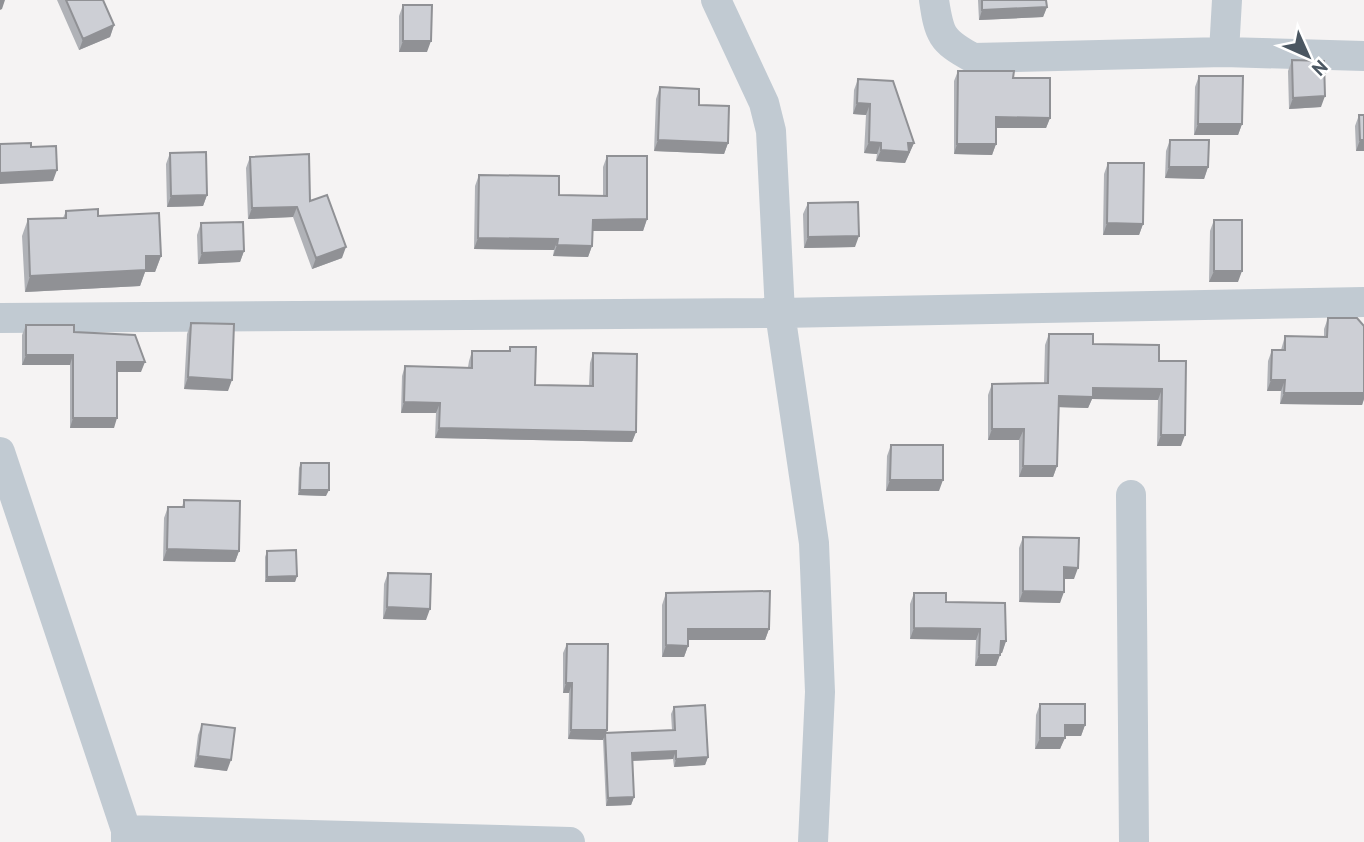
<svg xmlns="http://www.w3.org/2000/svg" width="1364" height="842" viewBox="0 0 1364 842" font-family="'PT Sans',sans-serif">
<rect width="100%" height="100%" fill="#f5f3f3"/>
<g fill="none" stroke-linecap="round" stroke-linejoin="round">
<path stroke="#c1cad2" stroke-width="30" d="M 716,0 L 764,103 L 771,131 L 780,313 L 814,543 L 820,692 L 813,842
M 934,0 C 939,34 941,41 973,58 L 1224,52 L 1364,56
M 1224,52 L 1227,0
M 0,318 L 780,313 L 1364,302
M 0,452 L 126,830 L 126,842
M 1131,495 L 1134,842
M 126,830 L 570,842"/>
</g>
<path fill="#b0b2b7" d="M 57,0 L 103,0 L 114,25 L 110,37 L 79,50 Z
M 978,0 L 1046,0 L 1047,7 L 1043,17 L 979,20 Z
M 403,5 L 427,52 L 399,52 L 399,16 Z
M 1292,60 L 1321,107 L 1289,109 L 1288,71 Z
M 958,71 L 1013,78 L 1050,118 L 1046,128 L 996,128 L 996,144 L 992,155 L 954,154 L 954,81 Z
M 1199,76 L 1242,124 L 1238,135 L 1194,135 L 1195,87 Z
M 858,79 L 914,143 L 905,163 L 876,161 L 877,154 L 864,153 L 866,115 L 853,114 L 854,90 Z
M 660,87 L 699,105 L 728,143 L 724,154 L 654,151 L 656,99 Z
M 1359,115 L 1364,151 L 1356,151 L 1355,126 Z
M 1170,140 L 1208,167 L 1204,179 L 1165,178 L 1166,151 Z
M 170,153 L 207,195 L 203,206 L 167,207 L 166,164 Z
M 607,156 L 647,219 L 643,231 L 592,231 L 592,246 L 588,257 L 553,256 L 554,250 L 474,249 L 475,186 L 479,175 L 559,195 L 603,196 L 603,167 Z
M 250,157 L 310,201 L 342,258 L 312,269 L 293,217 L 248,219 L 246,168 Z
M 1108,163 L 1143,224 L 1139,235 L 1103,235 L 1104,174 Z
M 808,203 L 855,247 L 804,248 L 803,214 Z
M 66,211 L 98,216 L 161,256 L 155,272 L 145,272 L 140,286 L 25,292 L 22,236 L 28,219 L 63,218 Z
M 1214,220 L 1238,282 L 1209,282 L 1210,231 Z
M 201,223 L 244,251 L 240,262 L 198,264 L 197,235 Z
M 1328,318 L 1364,326 L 1364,399 L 1362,405 L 1280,404 L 1281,391 L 1267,391 L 1268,361 L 1272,350 L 1281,350 L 1285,336 L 1324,337 L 1324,329 Z
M 191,323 L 228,391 L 184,389 L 187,334 Z
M 26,325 L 74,332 L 141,372 L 117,372 L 114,428 L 70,428 L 70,365 L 22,365 L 22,335 Z
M 1049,334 L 1093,344 L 1159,361 L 1181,446 L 1157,446 L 1158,400 L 1092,399 L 1088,408 L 1058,407 L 1057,466 L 1053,477 L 1019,477 L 1019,440 L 988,440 L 988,395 L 992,384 L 1044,383 L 1045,345 Z
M 510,347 L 535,385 L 589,386 L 590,363 L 593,353 L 636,432 L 632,442 L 435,438 L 436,413 L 401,413 L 402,376 L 405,366 L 468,367 L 469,361 L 472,351 L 509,351 Z
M 891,445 L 939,491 L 886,491 L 887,456 Z
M 301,463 L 326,496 L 298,495 L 299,468 Z
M 184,500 L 239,551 L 235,562 L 163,561 L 164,518 L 168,507 L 182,507 Z
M 1023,537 L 1074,579 L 1064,579 L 1060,603 L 1019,602 L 1019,548 Z
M 267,551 L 297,576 L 295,582 L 265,582 L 265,557 Z
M 388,573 L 426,620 L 383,619 L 384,584 Z
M 666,593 L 769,629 L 765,640 L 688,640 L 688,646 L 684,657 L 662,657 L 662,605 Z
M 914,593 L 946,602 L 1006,641 L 1002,653 L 1000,653 L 996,666 L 975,666 L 976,640 L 910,639 L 910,604 Z
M 567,644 L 607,730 L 606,733 L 672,730 L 671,714 L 674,707 L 708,757 L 705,765 L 674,767 L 673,759 L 632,761 L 634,797 L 631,805 L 606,806 L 603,740 L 568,739 L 569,693 L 563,693 L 563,653 Z
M 1040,704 L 1085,725 L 1081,736 L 1065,736 L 1060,749 L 1035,749 L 1036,715 Z
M 202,724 L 227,771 L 194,767 L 198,735 Z"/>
<path fill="#909195" d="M 0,0 L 5,0 L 2,9 L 0,10 Z
M 1047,7 L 1043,17 L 979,20 L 982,10 Z
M 114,25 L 110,37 L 79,50 L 83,39 Z
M 403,41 L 431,41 L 427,52 L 399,52 Z
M 1325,96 L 1321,107 L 1289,109 L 1293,98 Z
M 857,103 L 870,104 L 866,115 L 853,114 Z
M 996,117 L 1050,118 L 1046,128 L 992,128 Z
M 1198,124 L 1242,124 L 1238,135 L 1194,135 Z
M 658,140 L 728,143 L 724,154 L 654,151 Z
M 1360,140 L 1364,140 L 1364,151 L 1356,151 Z
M 869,142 L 881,143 L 877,154 L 864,153 Z
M 908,143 L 914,143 L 905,163 L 876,161 L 881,150 Z
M 957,144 L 996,144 L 992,155 L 954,154 Z
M 1169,167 L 1208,167 L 1204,179 L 1165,178 Z
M 57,170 L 53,181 L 0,184 L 0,173 Z
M 207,195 L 203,206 L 167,207 L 171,196 Z
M 297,207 L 293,217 L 248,219 L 252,208 Z
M 647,219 L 643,231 L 589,231 L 593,220 Z
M 1107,223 L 1143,224 L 1139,235 L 1103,235 Z
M 859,236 L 855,247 L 804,248 L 808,237 Z
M 478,238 L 558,239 L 554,250 L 474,249 Z
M 557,245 L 592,246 L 588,257 L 553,256 Z
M 346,247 L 342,258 L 312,269 L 316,258 Z
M 244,251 L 240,262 L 198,264 L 202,253 Z
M 146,256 L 161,256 L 155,272 L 145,272 L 140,286 L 25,292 L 30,276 Z
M 1214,271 L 1242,271 L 1238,282 L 1209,282 Z
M 26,355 L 73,355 L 70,365 L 22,365 Z
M 117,362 L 145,362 L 141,372 L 113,372 Z
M 188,377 L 232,380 L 228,391 L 184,389 Z
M 1271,380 L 1285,380 L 1281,391 L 1267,391 Z
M 1093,388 L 1162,389 L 1158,400 L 1092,399 L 1088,408 L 1055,407 L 1059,396 Z
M 1284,393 L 1364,393 L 1364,399 L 1362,405 L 1280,404 Z
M 404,402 L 440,403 L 436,413 L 401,413 Z
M 73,418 L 117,418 L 114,428 L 70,428 Z
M 439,428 L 636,432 L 632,442 L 435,438 Z
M 992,429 L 1024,429 L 1019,440 L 988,440 Z
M 1161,435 L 1185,435 L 1181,446 L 1157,446 Z
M 1023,466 L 1057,466 L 1053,477 L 1019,477 Z
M 890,480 L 943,480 L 939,491 L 886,491 Z
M 300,490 L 329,490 L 326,496 L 298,495 Z
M 167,549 L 239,551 L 235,562 L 163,561 Z
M 1064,567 L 1078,568 L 1074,579 L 1060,579 Z
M 297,576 L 295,582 L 265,582 L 267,577 Z
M 1023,591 L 1064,592 L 1060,603 L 1019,602 Z
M 387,607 L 430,609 L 426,620 L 383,619 Z
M 914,628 L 980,629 L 976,640 L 910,639 Z
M 688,629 L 769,629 L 765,640 L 684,640 Z
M 1001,641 L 1006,641 L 1002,653 L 996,653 Z
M 666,645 L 688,646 L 684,657 L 662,657 Z
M 979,655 L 1000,655 L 996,666 L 975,666 Z
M 566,683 L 572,683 L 569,693 L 563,693 Z
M 1065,725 L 1085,725 L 1081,736 L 1061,736 Z
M 571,730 L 607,730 L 603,740 L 568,739 Z
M 1040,738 L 1065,738 L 1060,749 L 1035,749 Z
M 676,751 L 673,759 L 629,761 L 632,753 Z
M 198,756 L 231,760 L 227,771 L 194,767 Z
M 708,757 L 705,765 L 674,767 L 676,759 Z
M 634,797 L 631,805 L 606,806 L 608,798 Z"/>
<path fill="#cdcfd5" stroke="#909195" stroke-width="2" d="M 66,0 L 103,0 L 114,25 L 83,39 Z
M 982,0 L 1046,0 L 1047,7 L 982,10 Z
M 403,5 L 432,5 L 431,41 L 403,41 Z
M 1292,60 L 1324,61 L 1325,96 L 1293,98 Z
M 958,71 L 1014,71 L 1013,78 L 1050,78 L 1050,118 L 996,117 L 996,144 L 957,144 Z
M 1199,76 L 1243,76 L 1242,124 L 1198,124 Z
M 858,79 L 893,81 L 914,143 L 908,143 L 909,152 L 881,150 L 881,143 L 869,142 L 870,104 L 857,103 Z
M 660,87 L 699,89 L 699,105 L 729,106 L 728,143 L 658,140 Z
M 1359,115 L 1364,115 L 1364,140 L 1360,140 Z
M 1170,140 L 1209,140 L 1208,167 L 1169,167 Z
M 31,143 L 31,147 L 56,146 L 57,170 L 0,173 L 0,144 Z
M 206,152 L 207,195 L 171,196 L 170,153 Z
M 309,154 L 310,201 L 327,195 L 346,247 L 316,258 L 297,207 L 252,208 L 250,157 Z
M 607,156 L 647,156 L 647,219 L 593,220 L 592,246 L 557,245 L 558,239 L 478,238 L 479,175 L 559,176 L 559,195 L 607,196 Z
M 1108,163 L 1144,163 L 1143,224 L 1107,223 Z
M 858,202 L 859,236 L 808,237 L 808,203 Z
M 98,209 L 98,216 L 159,213 L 161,256 L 146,256 L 146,270 L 30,276 L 28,219 L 66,218 L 66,211 Z
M 1214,220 L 1242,220 L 1242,271 L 1214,271 Z
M 243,222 L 244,251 L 202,253 L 201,223 Z
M 1328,318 L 1357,318 L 1364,326 L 1364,393 L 1284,393 L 1285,380 L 1271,380 L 1272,350 L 1285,350 L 1285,336 L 1327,337 Z
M 191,323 L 234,324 L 232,380 L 188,377 Z
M 26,325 L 74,325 L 74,332 L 135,335 L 145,362 L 117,362 L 117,418 L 73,418 L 73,355 L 26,355 Z
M 1049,334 L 1093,334 L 1093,344 L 1159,345 L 1159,361 L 1186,361 L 1185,435 L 1161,435 L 1162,389 L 1093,388 L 1093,397 L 1059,396 L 1057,466 L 1023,466 L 1024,429 L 992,429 L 992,384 L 1048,383 Z
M 510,347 L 536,347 L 535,385 L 593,386 L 593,353 L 637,354 L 636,432 L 439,428 L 440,403 L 404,402 L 405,366 L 472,368 L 472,351 L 510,351 Z
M 891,445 L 943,445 L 943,480 L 890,480 Z
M 301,463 L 329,463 L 329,490 L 300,490 Z
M 184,500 L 240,501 L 239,551 L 167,549 L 168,507 L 184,507 Z
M 1023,537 L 1079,538 L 1078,568 L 1064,567 L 1064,592 L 1023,591 Z
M 296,550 L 297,576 L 267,577 L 267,551 Z
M 388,573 L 431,574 L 430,609 L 387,607 Z
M 770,591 L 769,629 L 688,629 L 688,646 L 666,645 L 666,593 Z
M 914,593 L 946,593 L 946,602 L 1005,603 L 1006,641 L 1001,641 L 1000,655 L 979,655 L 980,629 L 914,628 Z
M 567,644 L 608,644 L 607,730 L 571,730 L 572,683 L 566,683 Z
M 1040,704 L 1085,704 L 1085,725 L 1065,725 L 1065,738 L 1040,738 Z
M 705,705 L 708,757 L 676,759 L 676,751 L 632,753 L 634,797 L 608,798 L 605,733 L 675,730 L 674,707 Z
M 202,724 L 235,728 L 231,760 L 198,756 Z"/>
<g transform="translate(1308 56) rotate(135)" stroke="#ffffff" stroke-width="5" paint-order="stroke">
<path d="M0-5L12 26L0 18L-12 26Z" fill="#4a5661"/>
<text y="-10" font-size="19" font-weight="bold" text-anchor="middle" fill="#4a5661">N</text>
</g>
</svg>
